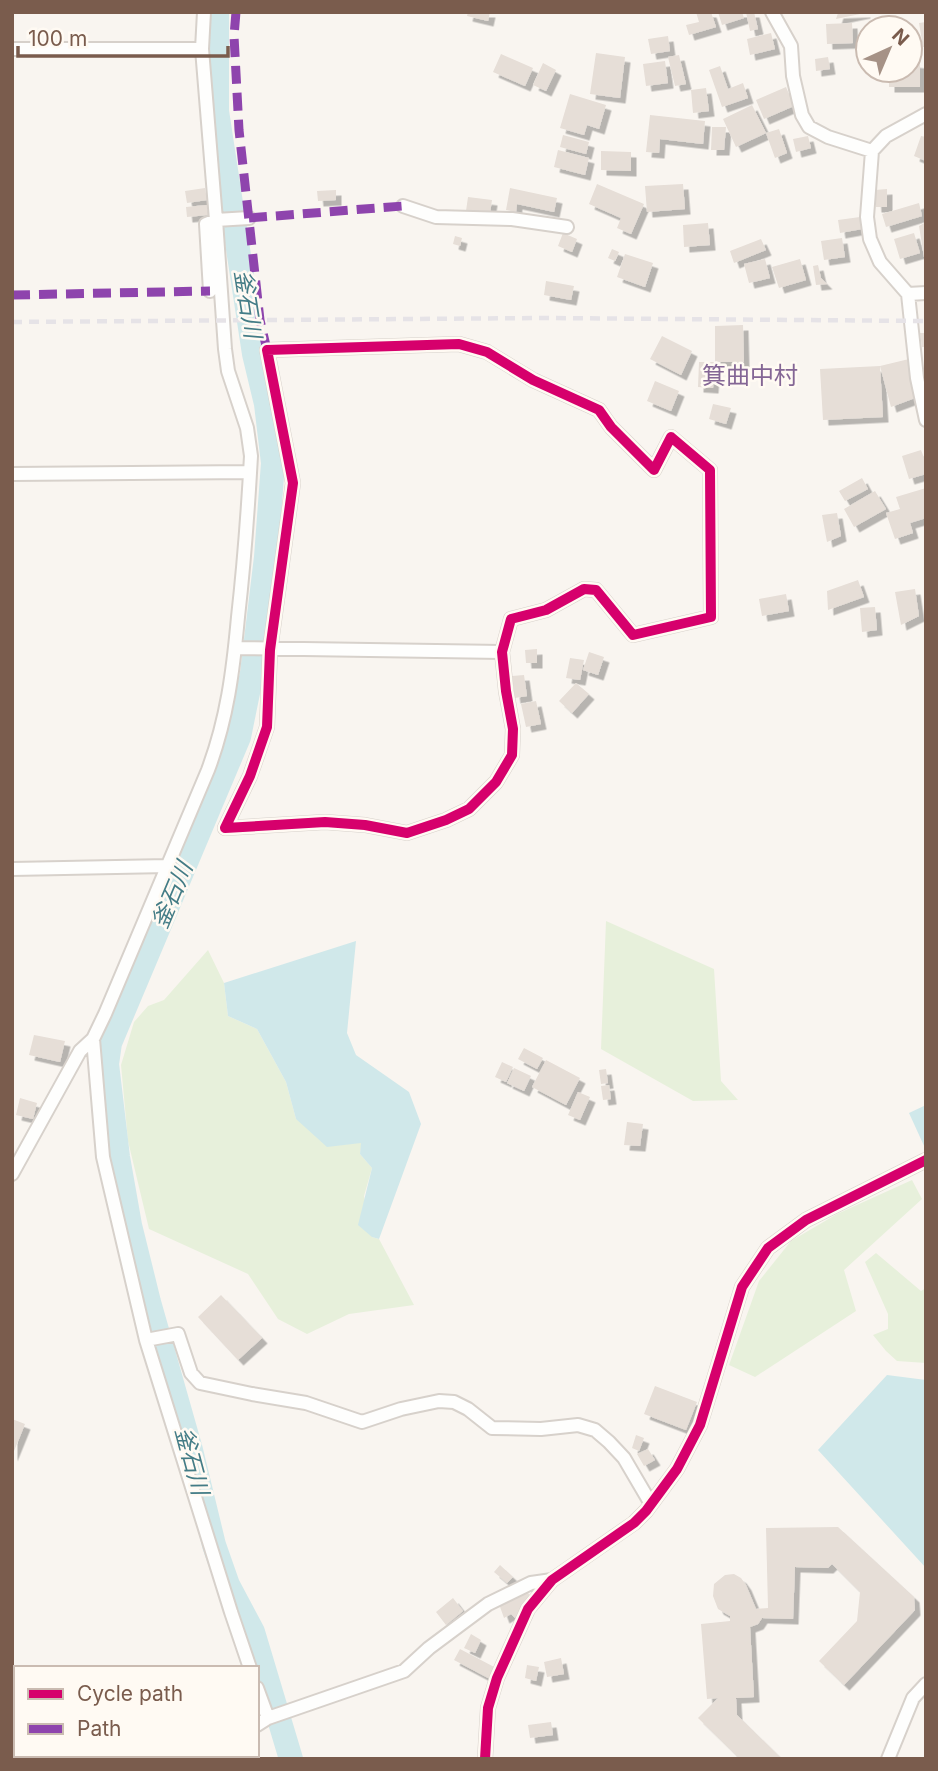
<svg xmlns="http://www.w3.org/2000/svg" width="938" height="1771" viewBox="0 0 938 1771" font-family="Inter,'Noto Sans JP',sans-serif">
<defs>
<filter id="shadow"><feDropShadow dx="5.5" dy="5.5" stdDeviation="0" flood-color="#0004"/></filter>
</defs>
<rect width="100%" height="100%" fill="#f9f5f0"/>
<path fill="#e7f0db" d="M 606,921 L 714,969 L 721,1081 L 738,1100 L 693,1101 L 601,1049 Z
M 208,950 L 224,983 L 228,1016 L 257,1029 L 286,1082 L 296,1119 L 362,1142 L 360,1154 L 372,1168 L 364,1196 L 372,1237 L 379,1239 L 414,1305 L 349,1314 L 307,1334 L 278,1319 L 248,1274 L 149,1229 L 128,1141 L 121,1065 L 134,1022 L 148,1006 L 164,1000 Z
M 912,1180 L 922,1199 L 844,1270 L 856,1311 L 755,1377 L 729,1365 L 759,1281 L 791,1241 L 837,1214 Z
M 876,1253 L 921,1291 L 926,1288 L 926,1363 L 897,1361 L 886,1351 L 873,1335 L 888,1329 L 888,1314 L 865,1262 Z"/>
<path fill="#d0e8ea" d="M 356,941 L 347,1033 L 356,1055 L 409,1092 L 421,1124 L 379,1239 L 372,1237 L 358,1225 L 372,1168 L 360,1154 L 361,1143 L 327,1147 L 296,1119 L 286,1082 L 257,1029 L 228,1016 L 224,983 Z
M 926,1105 L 926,1148 L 925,1148 L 909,1113 Z
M 887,1375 L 926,1380 L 926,1568 L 818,1450 Z"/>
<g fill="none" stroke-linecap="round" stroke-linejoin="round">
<path stroke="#d0e8ea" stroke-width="24" d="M 217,12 L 217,111 L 254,354 L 266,404 L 273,463 L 266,557 L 252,673 L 239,737 L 110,1043 L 107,1064 L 118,1157 L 130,1225 L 149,1302 L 191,1450 L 214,1545 L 228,1585 L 253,1632 L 291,1759"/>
</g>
<path fill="#e6ded7" filter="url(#shadow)" d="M 468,12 L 490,12 L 488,21 L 467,16 Z
M 696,12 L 711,12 L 716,27 L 689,35 L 686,25 L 699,22 Z
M 718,12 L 742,12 L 744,18 L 722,25 Z
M 746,12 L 754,12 L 758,29 L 750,31 Z
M 865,12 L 865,13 L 836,19 L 838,13 Z
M 926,22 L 926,47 L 923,47 L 919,23 Z
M 852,23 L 853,43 L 827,44 L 826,24 Z
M 771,33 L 775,49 L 750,55 L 747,39 Z
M 668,36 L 670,51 L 651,54 L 648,39 Z
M 596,53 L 625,57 L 620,98 L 590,94 Z
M 501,54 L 533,68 L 525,86 L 493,72 Z
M 679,55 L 686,84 L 675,86 L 668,57 Z
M 828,57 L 830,69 L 816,71 L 815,59 Z
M 665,61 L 668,83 L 646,86 L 643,64 Z
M 910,62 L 920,63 L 920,87 L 889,87 L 889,70 L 910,70 Z
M 543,63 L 556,70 L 546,91 L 533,85 Z
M 720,66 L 728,89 L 743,83 L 748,98 L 722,107 L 709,70 Z
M 786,87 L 794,106 L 764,119 L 756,100 Z
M 706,88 L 709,111 L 693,113 L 691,90 Z
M 570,94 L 606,105 L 599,129 L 587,125 L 584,135 L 560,128 Z
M 752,105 L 766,133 L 736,147 L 723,119 Z
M 650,115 L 705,121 L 703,144 L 660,139 L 659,153 L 646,152 Z
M 712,127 L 726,127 L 724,150 L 711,150 Z
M 779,129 L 787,153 L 775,158 L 766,133 Z
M 563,135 L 589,142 L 586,154 L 560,147 Z
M 808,136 L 811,148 L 796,152 L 793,139 Z
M 921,136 L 926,137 L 926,161 L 914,156 Z
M 558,150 L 589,158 L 585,175 L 554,167 Z
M 601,151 L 631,152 L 631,171 L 601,170 Z
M 597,184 L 644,204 L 631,234 L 617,228 L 621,218 L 589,204 Z
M 683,184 L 685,209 L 647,212 L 645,186 Z
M 205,188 L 207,200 L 187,203 L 185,191 Z
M 510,188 L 557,198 L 554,212 L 517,204 L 516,212 L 506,210 Z
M 887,189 L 887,207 L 876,207 L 875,190 Z
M 336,190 L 336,200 L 318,201 L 317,191 Z
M 468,197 L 492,200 L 490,213 L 466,211 Z
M 919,203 L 922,216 L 886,227 L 882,214 Z
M 207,205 L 208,215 L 187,217 L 186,207 Z
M 860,217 L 862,229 L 840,233 L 838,220 Z
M 926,222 L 926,257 L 924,257 L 919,226 Z
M 708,223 L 710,245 L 684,247 L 683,225 Z
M 563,233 L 577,239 L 572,252 L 558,246 Z
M 914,233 L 920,253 L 900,259 L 894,239 Z
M 455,236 L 462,238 L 460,246 L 453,244 Z
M 842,238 L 845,257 L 824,260 L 821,241 Z
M 761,239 L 766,250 L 734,263 L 730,251 Z
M 612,249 L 619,252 L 615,261 L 608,258 Z
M 625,254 L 653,263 L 645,287 L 617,277 Z
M 765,259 L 770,278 L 749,283 L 744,264 Z
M 800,259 L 806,280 L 779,288 L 772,267 Z
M 818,265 L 821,278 L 827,284 L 816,285 L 813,266 Z
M 546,281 L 574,286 L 571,300 L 544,295 Z
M 743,325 L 744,362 L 715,362 L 715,326 Z
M 920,333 L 926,333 L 926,347 L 922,347 Z
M 662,336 L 692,351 L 681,375 L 650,359 Z
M 909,359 L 915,398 L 891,407 L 880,366 Z
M 699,362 L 715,362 L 713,388 L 698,387 Z
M 880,366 L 883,417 L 823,420 L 820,369 Z
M 655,381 L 679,391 L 671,411 L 647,401 Z
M 713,404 L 731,408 L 726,424 L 709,419 Z
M 921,450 L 926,463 L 926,474 L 909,479 L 902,456 Z
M 862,478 L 868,489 L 845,501 L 839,491 Z
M 926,488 L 926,518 L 910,523 L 913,533 L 895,539 L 886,513 L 900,509 L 896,497 Z
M 875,491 L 886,509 L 854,527 L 844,509 Z
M 837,513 L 841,536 L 827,542 L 822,515 Z
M 858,580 L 864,597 L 828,610 L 827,591 Z
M 915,589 L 919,616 L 901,625 L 895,592 Z
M 786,594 L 789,611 L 762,616 L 759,599 Z
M 875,607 L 877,630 L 862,632 L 860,608 Z
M 537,649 L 537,663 L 526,663 L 525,650 Z
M 589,652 L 604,657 L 598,675 L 583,670 Z
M 570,658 L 584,660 L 580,680 L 566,678 Z
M 524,675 L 527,696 L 515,698 L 512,676 Z
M 576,683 L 589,694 L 572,713 L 559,701 Z
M 536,701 L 541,724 L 526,727 L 521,704 Z
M 34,1035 L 65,1041 L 60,1062 L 29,1055 Z
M 524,1048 L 543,1058 L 537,1069 L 518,1059 Z
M 546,1060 L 580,1078 L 566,1105 L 532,1087 Z
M 502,1062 L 513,1067 L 506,1082 L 495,1077 Z
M 514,1068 L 531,1076 L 524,1091 L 507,1083 Z
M 606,1069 L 608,1083 L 601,1084 L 599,1070 Z
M 609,1085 L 611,1099 L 603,1100 L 601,1086 Z
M 578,1092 L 590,1097 L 580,1120 L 568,1115 Z
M 20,1098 L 37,1103 L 33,1119 L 16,1115 Z
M 627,1122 L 643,1124 L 640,1146 L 624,1145 Z
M 221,1295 L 262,1338 L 238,1360 L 198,1317 Z
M 655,1386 L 697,1402 L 686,1430 L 644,1414 Z
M 12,1419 L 25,1424 L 12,1456 Z
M 636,1435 L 644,1438 L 639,1451 L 632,1448 Z
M 648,1449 L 655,1460 L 644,1466 L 637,1454 Z
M 838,1527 L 914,1597 L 915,1610 L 844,1685 L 819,1661 L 857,1621 L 860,1592 L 832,1564 L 828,1568 L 795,1567 L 793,1619 L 762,1618 L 758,1624 L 750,1627 L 754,1697 L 736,1698 L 737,1715 L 782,1759 L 740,1759 L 698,1718 L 718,1698 L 707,1699 L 701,1624 L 730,1621 L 730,1616 L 718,1609 L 713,1596 L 714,1584 L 725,1575 L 734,1574 L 741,1578 L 746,1585 L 756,1609 L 768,1608 L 766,1528 Z
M 500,1565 L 513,1577 L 507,1583 L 494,1572 Z
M 527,1592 L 530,1595 L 515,1618 L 511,1614 L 504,1618 L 499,1604 Z
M 453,1598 L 463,1611 L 446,1625 L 436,1612 Z
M 471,1634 L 481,1640 L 475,1653 L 464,1648 Z
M 460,1649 L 498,1669 L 492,1680 L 454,1660 Z
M 561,1658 L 564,1674 L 547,1677 L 544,1662 Z
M 527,1665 L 539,1667 L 536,1681 L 525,1678 Z
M 551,1722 L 553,1735 L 530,1738 L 528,1725 Z"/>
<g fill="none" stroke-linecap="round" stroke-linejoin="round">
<defs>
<path id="street" d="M 204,12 L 202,49 L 216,220 L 206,224 L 210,291
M 772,12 L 791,46 L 793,76 L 802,115 L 809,127 L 828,137 L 872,151
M 12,49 L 202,49
M 926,114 L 886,136 L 872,151 L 867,217 L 870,239 L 880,262 L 908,294 L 917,378 L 926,420
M 403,206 L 436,217 L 512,219 L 567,227
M 908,294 L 926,293
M 459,344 L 487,352 L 533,380 L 599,410 L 611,427 L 654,470 L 671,437 L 710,470 L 711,617 L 633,635 L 596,590 L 584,589 L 546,610 L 511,619 L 502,652 L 506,691 L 513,729 L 512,755 L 496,782 L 469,809 L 446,820 L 407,833 L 365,825 L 325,822 L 225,828 L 250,776 L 267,727 L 270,650 L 293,483 L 267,350 Z
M 12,474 L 250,472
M 235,648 L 502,652
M 12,869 L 168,866
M 93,1039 L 103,1157 L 146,1340 L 231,1612 L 250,1668
M 12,1174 L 80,1051 L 93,1039 L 105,1014 L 208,770 C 227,719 233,672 238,617 C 244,564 248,510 251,456 L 247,428 L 228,371 L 225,349 L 216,220 L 249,218
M 146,1340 L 178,1334 L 191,1373 L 200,1383 L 252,1394 L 306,1403 L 362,1422 L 401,1409 L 439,1401 L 454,1402 L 468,1409 L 492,1428 L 541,1429 L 578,1425 L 595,1430 L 609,1442 L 624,1458 L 651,1504
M 257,1688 L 268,1718
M 257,1725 L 268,1718 L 404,1671 L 429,1648 L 488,1604 L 531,1583 L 552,1580
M 209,1759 L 212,1755
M 485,1759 L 488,1708 L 497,1678 L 528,1609 L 552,1580 L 634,1523 L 646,1511 L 677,1469 L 700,1425 L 742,1287 L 768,1248 L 806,1220 L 926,1160
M 888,1759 L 913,1698 L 926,1684"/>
</defs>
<use href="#street" stroke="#d7d1cb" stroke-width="16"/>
<use href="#street" stroke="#fefefd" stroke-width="12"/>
<path stroke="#e6e3e7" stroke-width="4.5" stroke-dasharray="10 7" stroke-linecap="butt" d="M 12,322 L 544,318 L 926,321"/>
<path stroke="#8e44ad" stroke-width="9" stroke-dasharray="18 9" stroke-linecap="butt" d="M 236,12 L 234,36 L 239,130 L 260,320 L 267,350
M 249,218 L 403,206
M 12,295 L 210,291"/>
<defs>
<path id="cycleway" d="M 459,344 L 487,352 L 533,380 L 599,410 L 611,427 L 654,470 L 671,437 L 710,470 L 711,617 L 633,635 L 596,590 L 584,589 L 546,610 L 511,619 L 502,652 L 506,691 L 513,729 L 512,755 L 496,782 L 469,809 L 446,820 L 407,833 L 365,825 L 325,822 L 225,828 L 250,776 L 267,727 L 270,650 L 293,483 L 267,350 Z
M 485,1759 L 488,1708 L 497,1678 L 528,1609 L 552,1580 L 634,1523 L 646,1511 L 677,1469 L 700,1425 L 742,1287 L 768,1248 L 806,1220 L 926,1160"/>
</defs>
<use href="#cycleway" stroke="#fffaf3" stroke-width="15"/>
<use href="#cycleway" stroke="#d6006c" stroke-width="10"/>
</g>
<g text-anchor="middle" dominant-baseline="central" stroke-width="5" stroke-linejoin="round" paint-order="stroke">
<g font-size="23" font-style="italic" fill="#437c86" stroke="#fffaf3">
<text transform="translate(248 304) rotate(81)">釜石川</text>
<text transform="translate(172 895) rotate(-67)">釜石川</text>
<text transform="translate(192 1461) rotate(75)">釜石川</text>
</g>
<g font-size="24" fill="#846695" stroke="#fffaf3">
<text x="750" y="375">箕曲中村</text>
</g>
</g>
<rect width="938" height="1771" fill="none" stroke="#7a5c4d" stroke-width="28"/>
<rect x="14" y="1666" width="245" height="91" fill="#fffaf3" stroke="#cabbb1" stroke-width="2"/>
<rect x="28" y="1689" width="35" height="10" fill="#d6006c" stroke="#cabbb1" stroke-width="2"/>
<text x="77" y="1701" font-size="21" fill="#7a5c4d">Cycle path</text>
<rect x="28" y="1724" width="35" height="10" fill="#8e44ad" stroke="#cabbb1" stroke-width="2"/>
<text x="77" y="1736" font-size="21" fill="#7a5c4d">Path</text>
<g transform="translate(889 49) rotate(44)"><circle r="33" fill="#fffaf3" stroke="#cabbb1" stroke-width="2"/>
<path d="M0-5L12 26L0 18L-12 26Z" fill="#a69286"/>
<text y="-10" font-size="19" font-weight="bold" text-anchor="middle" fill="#7a5c4d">N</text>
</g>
<path d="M18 46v10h210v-10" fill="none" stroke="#7a5c4d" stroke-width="3.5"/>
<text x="28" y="46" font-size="21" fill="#7a5c4d" stroke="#fffaf3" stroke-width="5" paint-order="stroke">100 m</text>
</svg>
